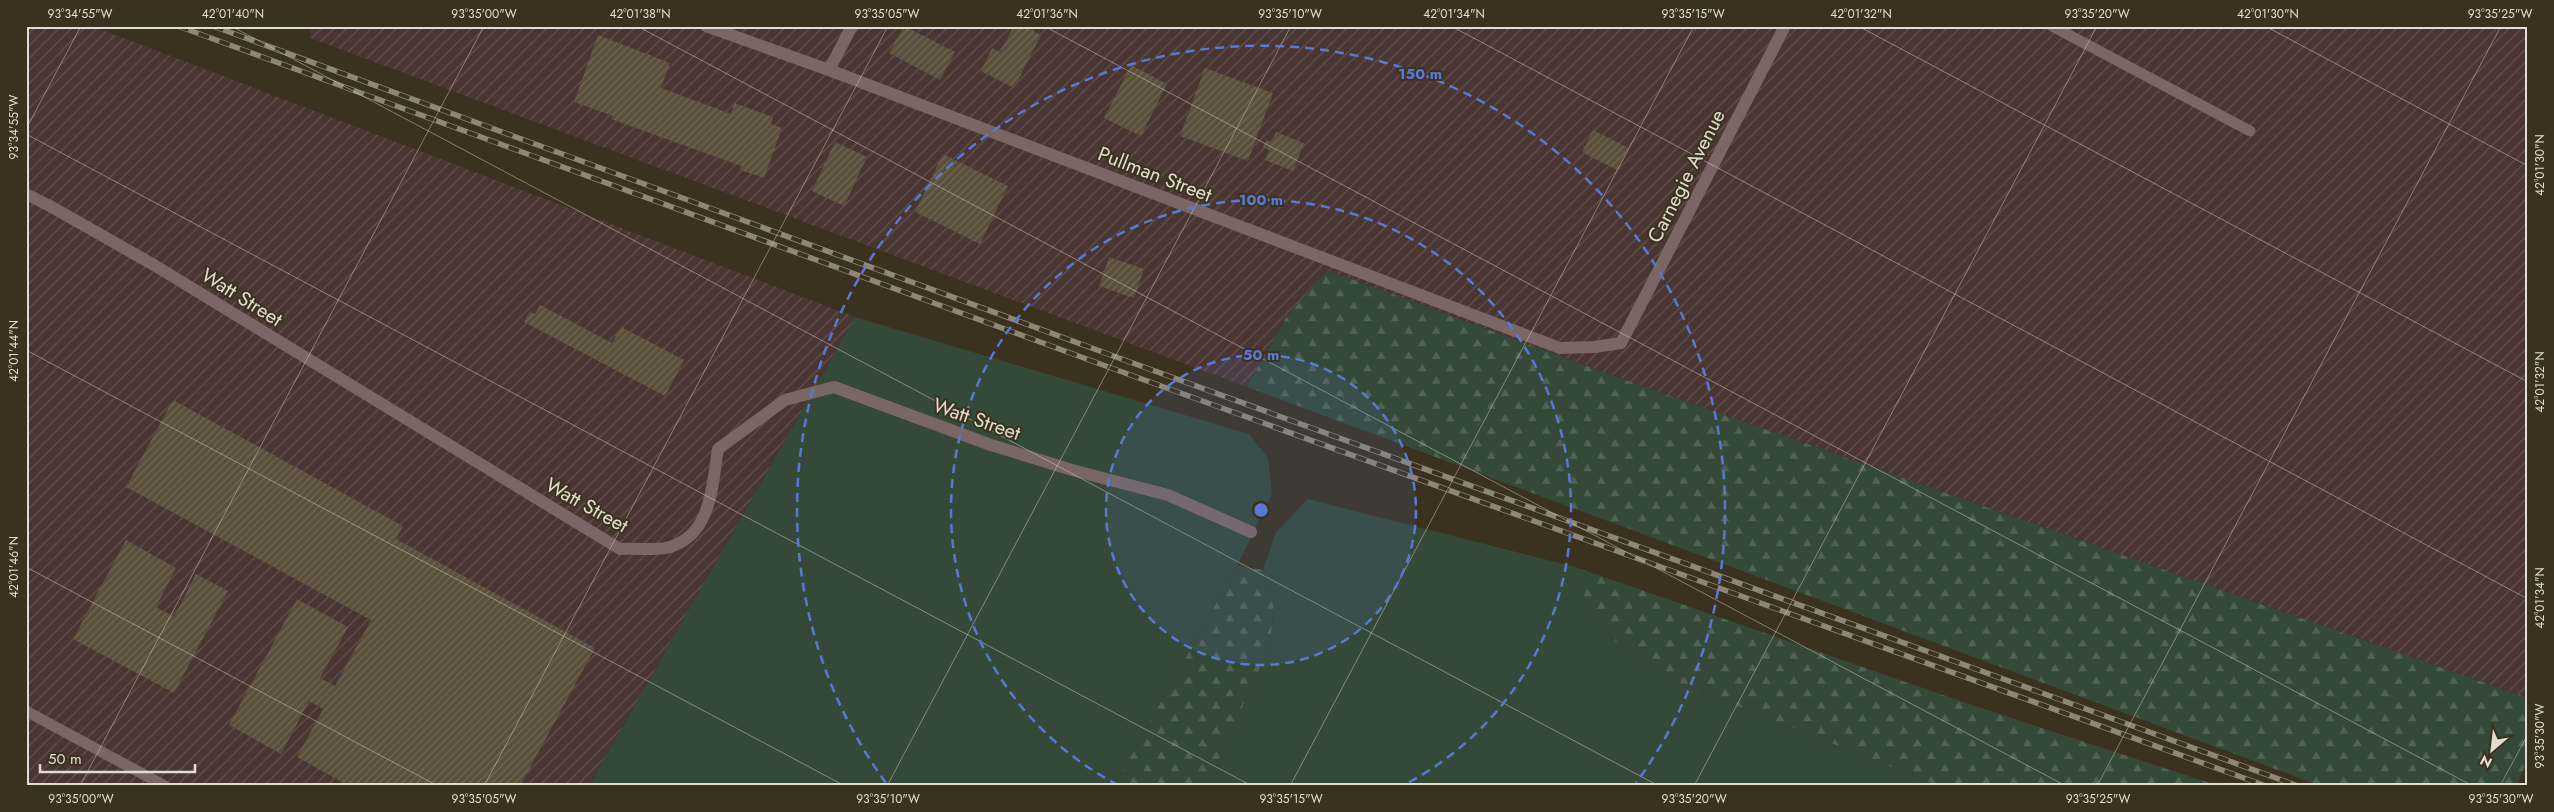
<svg xmlns="http://www.w3.org/2000/svg" width="2554" height="812" viewBox="0 0 2554 812" font-family="Jost,sans-serif">
<defs>
<pattern id="industrial-furrows" width="10" height="10" patternUnits="userSpaceOnUse" patternTransform="scale(1.25)"><rect width="10" height="10" fill="#493531"/><path d="M-1 1l2-2M0 10L10 0M9 11l2-2" fill="none" stroke="#63524e"/></pattern>
<pattern id="forest-firs" width="22" height="20" patternUnits="userSpaceOnUse" patternTransform="scale(1.25)"><rect width="22" height="20" fill="#344938"/><path d="M5 1l3.5 6h-7zM16 11l3.5 6h-7z" fill="#516354"/></pattern>
<pattern id="building-hatch" width="6" height="6" patternUnits="userSpaceOnUse" patternTransform="scale(1.25)"><rect width="6" height="6" fill="#594f3b"/><path d="M-1 1l2-2M0 6l6-6M5 7l2-2" fill="none" stroke="#716856"/></pattern>
</defs>
<rect width="100%" height="100%" fill="#3b311f"/>
<path fill="url(#industrial-furrows)" d="M26,26H92L855,317L589,786H26Z
M311,26H2528V698L1617,377L1327,270L1285,319L1247,387L310,38Z"/>
<path fill="#344938" d="M855,317L1249,434L1268,458L1272,494L1237,566L1114,786H589Z
M1308,499L1575,567L1588,611L1616,642L1682,684L1939,786H1207L1270,645L1274,603L1263,570L1276,532Z"/>
<path fill="url(#forest-firs)" d="M1327,270L1617,377L2528,698V758L2517,786H2321L1247,387L1285,319Z
M1237,566L1263,570L1274,603L1270,645L1207,786H1114Z
M1575,567L1966,703L2219,786H1939L1682,684L1616,642L1588,611Z"/>
<path fill="url(#building-hatch)" d="M904,26L955,52L940,80L889,53Z
M1014,26H1024L1041,35L1014,88L981,71L992,48L1000,52Z
M598,35L670,63L661,88L731,114L734,103L773,117L771,124L782,128L764,178L740,170L741,166L611,119L613,116L574,102Z
M1131,65L1167,84L1141,136L1104,118Z
M1205,68L1273,93L1248,161L1180,136Z
M1593,130L1629,148L1617,170L1582,152Z
M1276,132L1304,143L1293,171L1265,160L1269,150L1263,147L1266,140L1271,143Z
M835,142L867,157L844,206L812,191Z
M943,154L1008,186L980,244L915,212Z
M1109,257L1144,269L1134,298L1099,286Z
M540,305L612,343L621,327L684,360L665,396L524,322L530,311L535,314Z
M173,400L403,526L396,539L595,648L520,786H349L297,757L323,709L309,701L281,754L229,725L297,599L348,627L320,678L335,686L371,620L126,487Z
M126,540L176,568L156,607L174,617L196,574L228,591L174,693L73,639Z"/>
<g fill="none" stroke-linecap="round" stroke-linejoin="round">
<path stroke="#7a6664" stroke-width="11" d="M2052,26L2250,131
M26,711L165,786"/>
<path stroke="#7a6664" stroke-width="12" d="M706,26L829,70L1560,348L1595,347L1621,343L1785,26
M829,70L852,26
M26,194L50,206L154,265L620,549C635,548 656,551 670,547C712,534 712,485 718,449L785,400L834,387L991,445L1072,470L1168,495L1251,532"/>
<g stroke="#8e8778" stroke-width="5.5">
<path id="rail" d="M178,26L1103,365L2266,786
M213,26L1108,354L2298,786"/>
</g>
<use href="#rail" stroke="#3b311f" stroke-width="4" stroke-dasharray="11" stroke-linecap="butt"/>
</g>
<path fill="none" stroke="#e2ddd1" stroke-width="1" stroke-opacity="0.45" d="M231,26L1659,786M637,26L2066,786M1044,26L2473,786M1451,26L2528,599M1858,26L2528,382M2265,26L2528,166M26,129L81,26M26,134L1252,786M26,350L845,786M26,567L438,786M26,783L31,786M80,786L484,26M484,786L888,26M887,786L1291,26M1290,786L1694,26M1694,786L2097,26M2097,786L2501,26M2500,786L2528,734"/>
<circle cx="1261" cy="510" r="155" fill="#5879d6" fill-opacity=".12"/>
<g fill="none" stroke="#5879d6" stroke-width="2.5" stroke-dasharray="9 6">
<circle cx="1261" cy="510" r="155"/>
<path d="M1118 785A310 310 0 1 1 1404 785"/>
<path d="M886 783A464 464 0 1 1 1636 783"/>
</g>
<g text-anchor="middle" stroke-width="4" stroke-linejoin="round" paint-order="stroke">
<g font-size="20" fill="#e2ddd1" stroke="#3b311f">
<text transform="translate(1155 174) rotate(21)" y="7">Pullman Street</text>
<text transform="translate(1686 176) rotate(-63)" y="7">Carnegie Avenue</text>
<text transform="translate(242 297) rotate(32)" y="7">Watt Street</text>
<text transform="translate(977 419) rotate(19)" y="7">Watt Street</text>
<text transform="translate(587 505) rotate(29)" y="7">Watt Street</text>
</g>
</g>
<circle cx="1261" cy="510" r="8" fill="#5879d6" stroke="#3b311f" stroke-width="2.5"/>
<g font-size="15" text-anchor="middle" font-weight="bold" fill="#5879d6" stroke="#3b311f" stroke-width="4" stroke-linejoin="round" paint-order="stroke">
<text x="1420" y="79">150 m</text>
<text x="1261" y="205">100 m</text>
<text x="1261" y="360">50 m</text>
</g>
<rect width="2554" height="812" fill="none" stroke="#3b311f" stroke-width="55"/>
<g transform="translate(2492 750) rotate(208)" stroke="#3b311f" stroke-width="4" paint-order="stroke">
<path d="M0-4L9 19L0 12L-9 19Z" fill="#e2ddd1"/>
<text y="-8" font-size="14" font-weight="bold" text-anchor="middle" fill="#e2ddd1">N</text>
</g>
<path d="M40 764v8h155v-8" fill="none" stroke="#e2ddd1" stroke-width="2.5"/>
<text x="48" y="764" font-size="15" fill="#e2ddd1" stroke="#3b311f" stroke-width="4" paint-order="stroke">50 m</text>
<rect x="28" y="28" width="2498" height="756" fill="none" stroke="#e2ddd1" stroke-width="2"/>
<g font-size="12" text-anchor="middle" fill="#e2ddd1">
<text x="80" y="18">93°34'55"W</text>
<text x="233" y="18">42°01'40"N</text>
<text x="484" y="18">93°35'00"W</text>
<text x="640" y="18">42°01'38"N</text>
<text x="887" y="18">93°35'05"W</text>
<text x="1047" y="18">42°01'36"N</text>
<text x="1290" y="18">93°35'10"W</text>
<text x="1454" y="18">42°01'34"N</text>
<text x="1693" y="18">93°35'15"W</text>
<text x="1861" y="18">42°01'32"N</text>
<text x="2097" y="18">93°35'20"W</text>
<text x="2268" y="18">42°01'30"N</text>
<text x="2500" y="18">93°35'25"W</text>
<text transform="translate(14 127) rotate(-90)" y="4">93°34'55"W</text>
<text transform="translate(2540 165) rotate(-90)" y="4">42°01'30"N</text>
<text transform="translate(14 351) rotate(-90)" y="4">42°01'44"N</text>
<text transform="translate(2540 382) rotate(-90)" y="4">42°01'32"N</text>
<text transform="translate(14 567) rotate(-90)" y="4">42°01'46"N</text>
<text transform="translate(2540 598) rotate(-90)" y="4">42°01'34"N</text>
<text transform="translate(2540 736) rotate(-90)" y="4">93°35'30"W</text>
<text x="81" y="803">93°35'00"W</text>
<text x="484" y="803">93°35'05"W</text>
<text x="888" y="803">93°35'10"W</text>
<text x="1291" y="803">93°35'15"W</text>
<text x="1694" y="803">93°35'20"W</text>
<text x="2098" y="803">93°35'25"W</text>
<text x="2501" y="803">93°35'30"W</text>
</g>
</svg>
